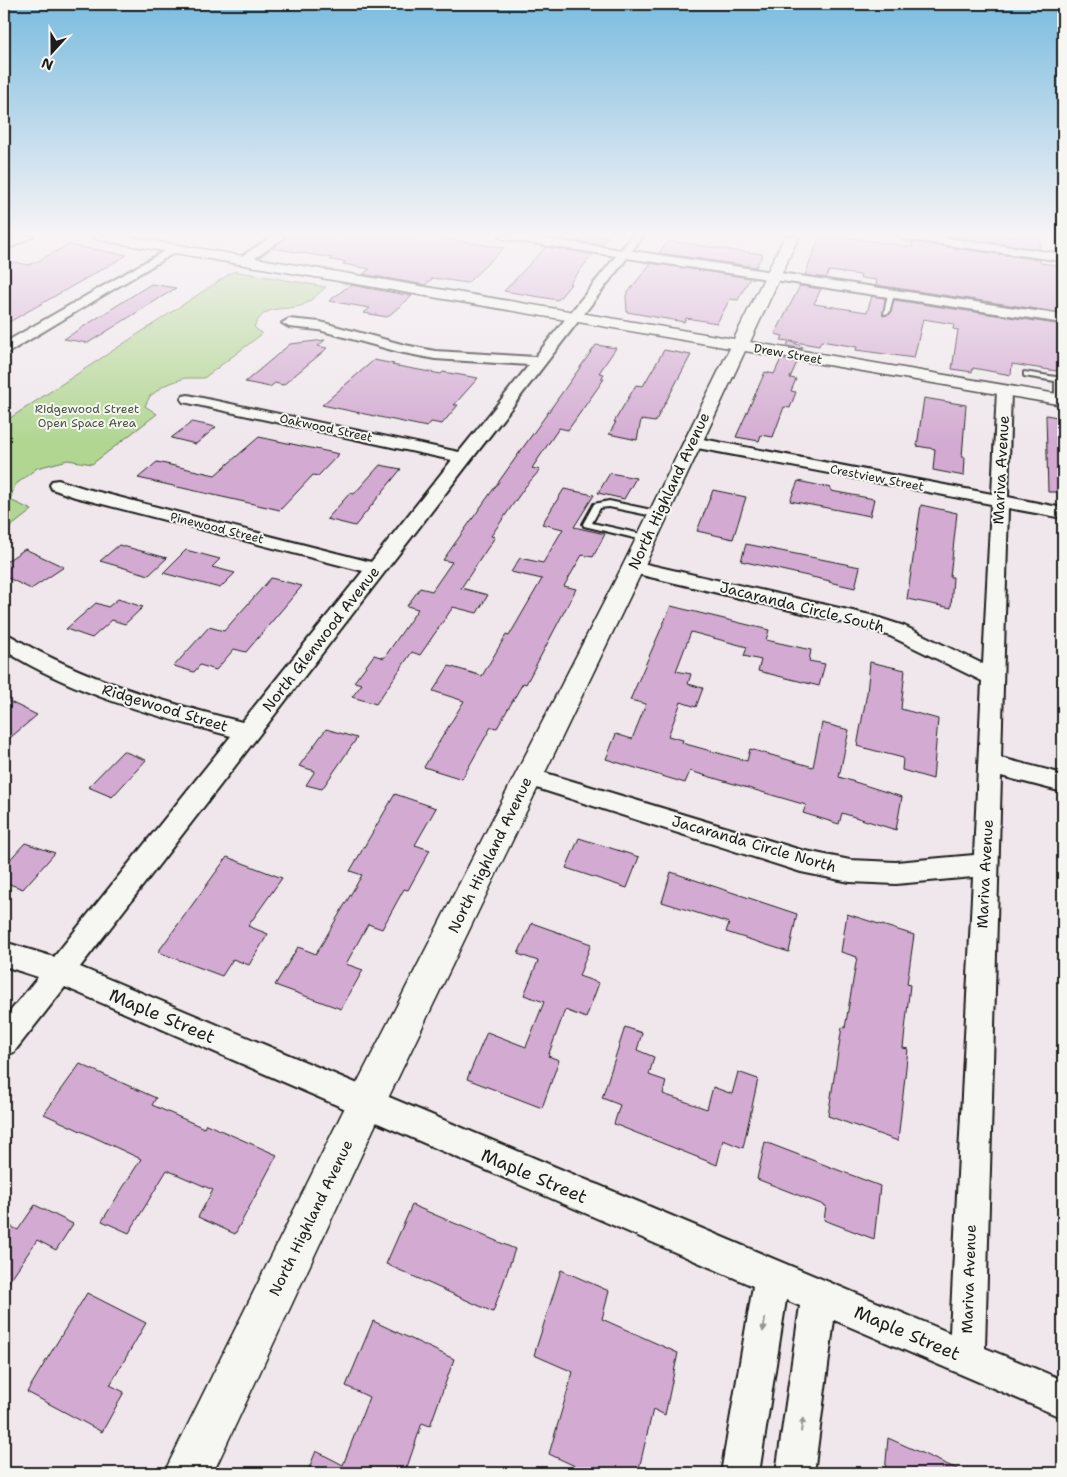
<svg xmlns="http://www.w3.org/2000/svg" width="1067" height="1477" viewBox="0 0 1067 1477" font-family="'Shantell Sans',sans-serif">
<rect width="100%" height="100%" fill="#efe7ec"/>
<filter id="ink" filterUnits="userSpaceOnUse"><feTurbulence type="fractalNoise" baseFrequency=".02" numOctaves="2"/><feDisplacementMap in="SourceGraphic" scale="10" xChannelSelector="R" yChannelSelector="G"/><feConvolveMatrix kernelMatrix="1 2 1 2 8 2 1 2 1" color-interpolation-filters="sRGB"/></filter>
<g filter="url(#ink)">
<path fill="#b1d692" stroke="#667957" d="M234,271L326,287C319,293 308,304 300,306C281,311 264,304 254,327L262,334L204,378H185L165,385L150,396L145,406L157,414L92,464L68,460L37,468L15,485L10,500L32,510L4,532V422Z"/>
<path fill="#d3abd2" stroke="#1c1c1c" d="M288,236H428L504,248L467,283L433,278L425,285L363,274L370,269L343,264L346,262L330,260L333,258L272,248Z
M557,236H608L601,245L555,238Z
M820,236H837L912,247V242L1040,260V263L1063,266V313L876,285L877,280L860,278L861,275L829,271L826,278L805,275Z
M946,236H1040V249Z
M669,241L737,251L763,254L756,267L659,253Z
M68,245L127,255L4,325V267L14,262L28,265L36,262Z
M546,247L593,254L569,284H571L558,300L504,291Z
M651,263L750,278L738,300L730,299L717,323L686,318L684,322L627,312L626,295Z
M151,284L176,288L88,343L64,339Z
M350,285L412,296L387,317L364,313L370,308L329,301Z
M800,286L821,289L814,304L867,312L872,296L885,298L883,316L891,313L894,300L1063,325V372L1012,364L1011,375L973,368L972,372L952,369L958,330L953,329L954,324L923,319L914,358L856,350L857,347L821,341L819,346L790,341L803,347L802,349L787,346L789,341L781,340L783,336L775,334Z
M325,340L318,346L327,348L324,351L283,385L275,383L270,387L245,382L290,344Z
M596,345L616,348L599,373L604,374L601,379H604L568,430L559,428L532,468L540,470L525,487L491,536L495,537L461,588L488,595L477,613L453,607L420,655L412,652L376,704L352,697L362,684L354,682L374,655L384,658L418,609L407,606L420,588L432,591L452,562L443,560Z
M664,350L691,355L655,422L641,420L637,440L609,434L616,422H614L636,385L643,386Z
M781,359L797,362L790,378L796,379L791,391L796,392L790,408L784,407L773,437L761,435L759,441L736,437L765,372L774,374Z
M374,360L394,364L392,365L441,374L443,372L478,378L454,405H458L442,424L431,422L427,427L322,405Z
M924,398L966,405L962,457H965L964,476L933,470L935,449L917,446Z
M1046,415L1063,418V492H1048Z
M192,422L216,427L196,444L171,438Z
M259,437L339,454L318,476L313,475L280,510L138,478L157,462L215,475Z
M380,465L401,469L355,526L327,519L350,493L354,494Z
M610,473L636,478L624,499L598,493Z
M798,481L831,488V491L874,499L870,516L790,501Z
M564,489L594,495L574,527L605,534L593,557L582,555L564,586L576,589L526,684L523,683L497,728L491,727L462,779L424,767L464,701L433,691L449,666L482,676L506,635L509,636L542,579L511,572L520,558L543,563L563,529L542,524Z
M713,490L746,497L733,539L697,531Z
M921,505L957,513L950,577H953L951,608L907,599Z
M746,544L860,567L855,588L829,582L830,581L741,561Z
M119,545L167,558L149,575L100,561Z
M25,549L64,567L31,589L4,576V563Z
M186,550L220,559L212,567L235,573L220,588L163,573Z
M271,578L302,586L246,652L234,649L216,670L200,665L194,672L174,666L209,627L224,631Z
M118,599L143,607L125,624L112,620L92,638L66,629L96,603L108,607Z
M671,606L769,630L766,640L811,650L809,661L825,664L819,686L758,671L761,660L744,656L747,647L691,632L676,671L691,674L688,684L703,688L696,707L681,702L668,736L683,740L682,743L747,761L750,749L813,767L822,723L849,730L839,777L902,797L896,830L842,813L839,824L803,813L806,805L690,771L685,783L606,759L616,734L632,739L646,704L630,700Z
M870,662L905,670L901,709L938,719L933,779L902,770L903,758L857,746L867,693Z
M4,699L37,715L4,743Z
M326,729L357,738L322,789L306,785L315,771L299,766Z
M123,751L146,760L112,797L88,787Z
M395,794L436,808L415,845L430,850L408,890L404,889L382,929L368,924L346,964L363,970L341,1009L275,985L298,947L316,954L362,875L350,871Z
M579,838L639,857L627,888L566,868Z
M25,843L55,853L23,889L4,882V866Z
M227,857L282,878L248,926L268,934L249,965L233,959L222,976L158,952Z
M671,872L797,914L789,952L726,932L729,923L662,902Z
M847,914L914,935L907,984L910,985L903,1048L908,1049L898,1141L828,1116L842,1027L845,1028L857,957L841,952Z
M532,923L591,944L579,976L599,983L586,1018L565,1010L548,1056L559,1060L542,1108L467,1079L487,1032L526,1047L544,1002L524,995L538,961L518,954Z
M625,1027L642,1033L637,1050L654,1057L649,1075L666,1081L663,1094L707,1109L713,1087L732,1094L738,1072L758,1079L743,1148L723,1140L717,1165L614,1124L620,1105L602,1098Z
M80,1064L156,1098L152,1105L204,1128L206,1124L277,1155L235,1234L198,1217L213,1190L167,1170L129,1233L102,1221L141,1159L44,1114Z
M765,1142L880,1186L874,1239L824,1220L826,1206L757,1179Z
M35,1205L73,1224L56,1250L37,1240L4,1289V1223L18,1230Z
M412,1205L515,1249L493,1312L386,1264Z
M561,1270L609,1291L602,1319L678,1353L665,1415L653,1409L638,1473H575L577,1467L549,1454L573,1372L534,1355Z
M87,1293L146,1323L110,1385L124,1392L102,1432L27,1392Z
M373,1321L454,1359L430,1426L422,1423L405,1473H307L316,1451L343,1465L369,1397L346,1386Z
M888,1438L966,1473H885Z"/>
<g fill="none" stroke-linecap="round" stroke-linejoin="round">
<g stroke="#1c1c1c" stroke-width="4">
<path id="lane" d="M891,292L894,294L889,313L884,314L888,294Z
M1024,372L1062,378V402L1055,400V381L1024,376Z
M609,501L661,512L662,514L658,517L609,507L600,508L592,523L650,536V540L647,541L584,526L583,524L594,504Z"/>
</g>
<g stroke="#1c1c1c" stroke-width="4">
<path id="street" d="M19,236H33L4,251V244Z
M273,236H286L247,264H239L237,261L239,258Z
M499,236H529L621,250L632,236H643L632,251L1063,315V323L627,258L80,967L950,1333L973,877L896,884L850,882L801,872L521,783L517,777L521,771L529,768L801,850L850,860L896,862L974,855L982,681L890,636L866,628L633,573L626,571L624,567L626,563L633,561L870,615L904,626L983,664L991,504L692,447L686,445L684,442L686,439L692,437L992,494L997,390L999,387H1009L1011,390L1008,497L1063,508V518L1008,508L1001,758L1063,774V792L1001,776L985,1348L1063,1380V1418L834,1320L814,1473H776L800,1306L786,1300L759,1473H721L753,1286L65,987L14,1052L4,1056V1019L38,977L4,966V942L54,957L231,736C152,715 74,694 4,650V634L11,636C85,680 160,701 242,722L363,571L75,497L52,489L50,485L52,481L58,480L87,489L371,562L452,460L188,403L183,402L181,399L183,396L188,395L459,452L529,365L435,359L399,352L319,330L289,327L282,323L289,319L320,322L405,345L435,351L535,357L616,256L504,239Z
M898,236H930L1063,254V261L903,239Z
M173,246L177,247L179,249L177,251L9,352L4,353V343Z"/>
</g>
<g stroke="#1c1c1c" stroke-width="3">
<path id="secondary" d="M92,236H125L734,339L785,236H799L750,342L1063,395V405L745,351L644,567L379,1117L213,1473H164L353,1091L622,567L730,348L99,240Z"/>
</g>
<use href="#lane" fill="#f6f6f2" fill-rule="evenodd"/>
<use href="#street" fill="#f6f6f2" fill-rule="evenodd"/>
<use href="#secondary" fill="#f6f6f2" fill-rule="evenodd"/>
</g>
<defs><path id="oneway-solid" d="M-6-.8H1V-3.2L6.5 0L1 3.2V.8H-6Z" transform="scale(1.25)"/></defs>
<g fill="#949492">
<use href="#oneway-solid" transform="translate(764 1325) rotate(99)"/>
<use href="#oneway-solid" transform="translate(802 1425) rotate(-82)"/>
</g>
</g>
<linearGradient id="sky" x2="0" y2="1"><stop stop-color="#7bbcdf"/><stop offset="0.53" stop-color="#f8f4f6"/><stop offset="1" stop-color="#f8f4f6" stop-opacity="0"/></linearGradient>
<rect width="1067" height="443" fill="url(#sky)"/>
<g text-anchor="middle" stroke-width="4" stroke-linejoin="round" paint-order="stroke">
<g font-size="12" fill="#1c1c1c" stroke="#f6f6f2">
<text transform="translate(788 354) rotate(10)" y="4">Drew Street</text>
<text transform="translate(326 428) rotate(12)" y="4">Oakwood Street</text>
<text transform="translate(877 478) rotate(11)" y="4">Crestview Street</text>
<text transform="translate(217 528) rotate(14)" y="4">Pinewood Street</text>
</g>
<g font-size="12" fill="#49543f" stroke="#f6f6f2">
<text x="87" y="413">Ridgewood Street<tspan x="87" dy="14">Open Space Area</tspan></text>
</g>
<g font-size="15" fill="#1c1c1c" stroke="#f6f6f2">
<text transform="translate(1001 470) rotate(-87)" y="5">Mariva Avenue</text>
<text transform="translate(669 491) rotate(-65)" y="5">North Highland Avenue</text>
<text transform="translate(802 607) rotate(14)" y="5">Jacaranda Circle South</text>
<text transform="translate(321 639) rotate(-52)" y="5">North Glenwood Avenue</text>
<text transform="translate(165 708) rotate(17)" y="5">Ridgewood Street</text>
<text transform="translate(754 844) rotate(16)" y="5">Jacaranda Circle North</text>
<text transform="translate(490 855) rotate(-64)" y="5">North Highland Avenue</text>
<text transform="translate(985 874) rotate(-87)" y="5">Mariva Avenue</text>
<text transform="translate(311 1218) rotate(-64)" y="5">North Highland Avenue</text>
<text transform="translate(969 1279) rotate(-88)" y="5">Mariva Avenue</text>
</g>
<g font-size="18" fill="#1c1c1c" stroke="#f6f6f2">
<text transform="translate(162 1016) rotate(23)" y="6">Maple Street</text>
<text transform="translate(534 1176) rotate(23)" y="6">Maple Street</text>
<text transform="translate(907 1333) rotate(23)" y="6">Maple Street</text>
</g>
</g>
<rect width="1067" height="1477" fill="none" stroke="#f6f6f2" stroke-width="20"/>
<rect x="10" y="10" width="1047" height="1457" fill="none" stroke="#1c1c1c" stroke-width="2" filter="url(#ink)"/>
<g transform="translate(52 52) rotate(201)" stroke="#f6f6f2" stroke-width="4" paint-order="stroke">
<path d="M0-4L9 19L0 12L-9 19Z" fill="#1c1c1c"/>
<text y="-8" font-size="14" font-weight="bold" text-anchor="middle" fill="#1c1c1c">N</text>
</g>
</svg>
